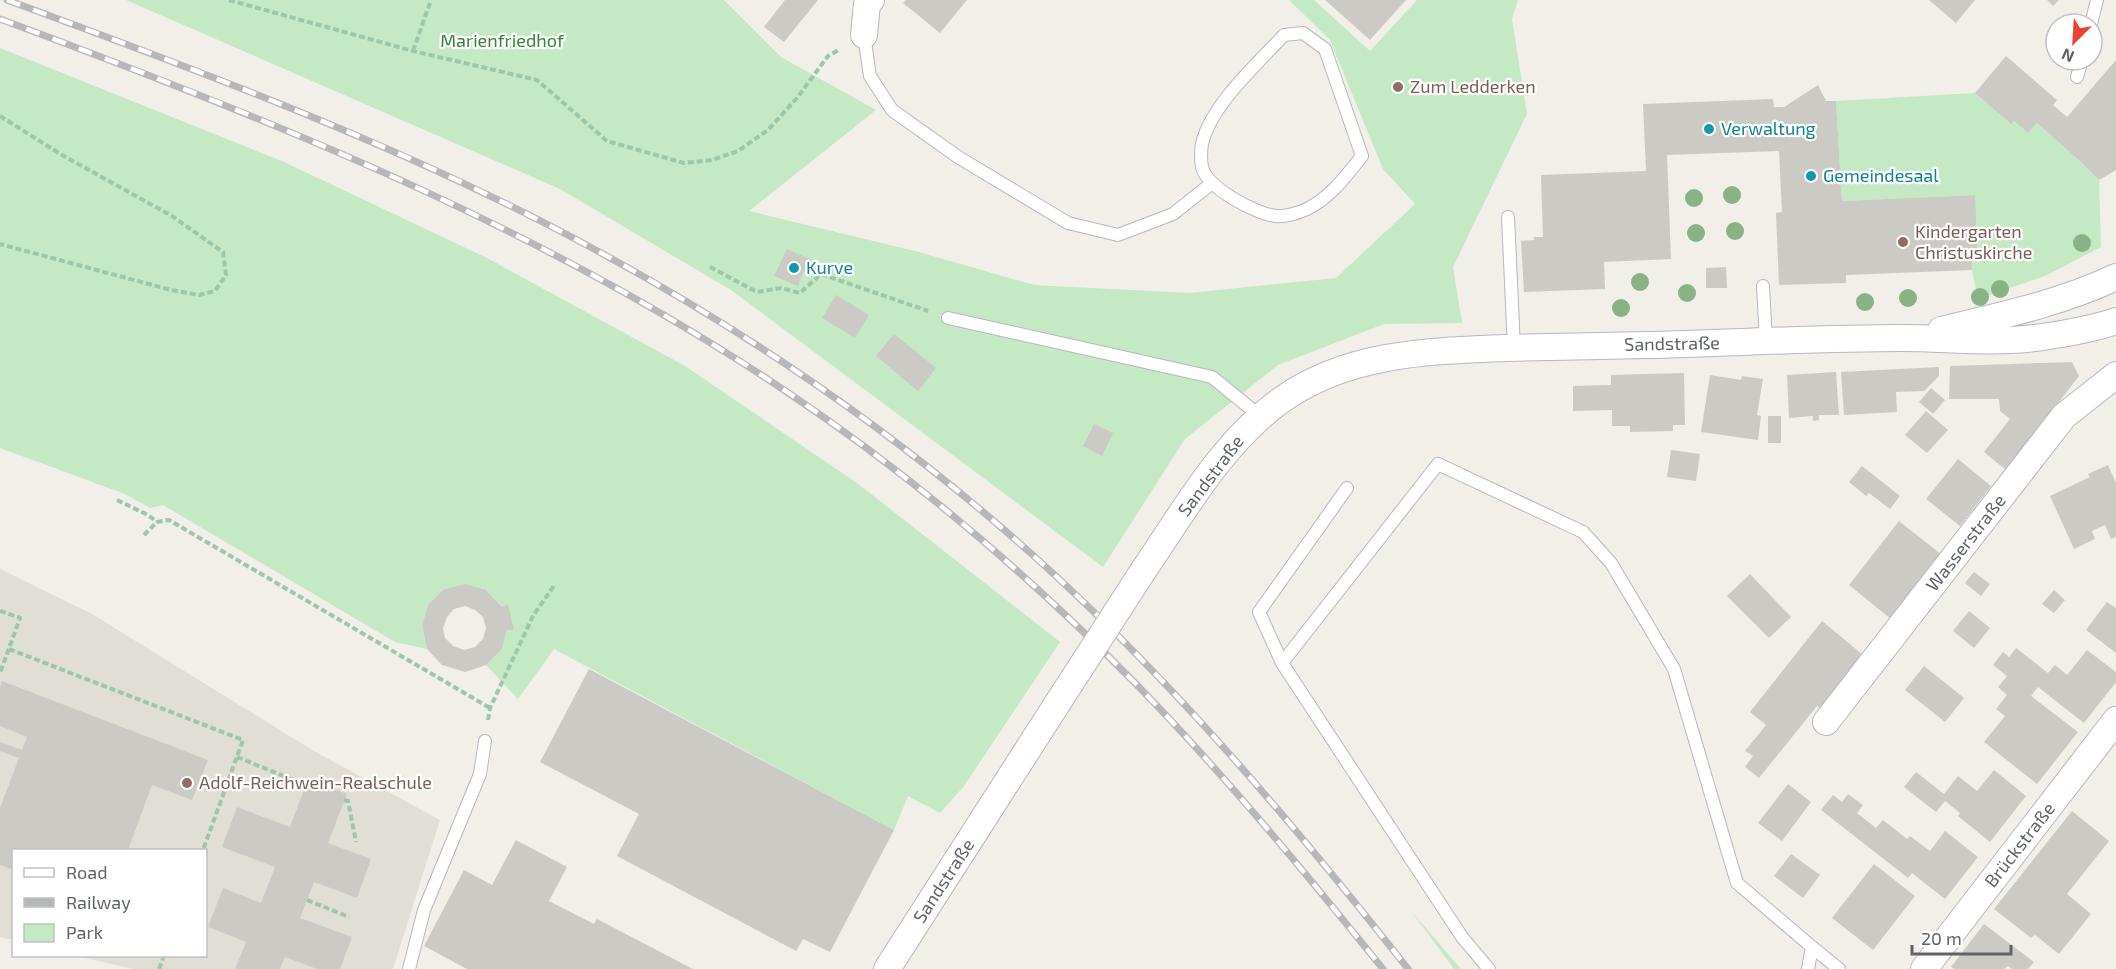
<svg xmlns="http://www.w3.org/2000/svg" width="2116" height="969" viewBox="0 0 2116 969" font-family="'Exo 2',sans-serif">
<rect width="100%" height="100%" fill="#f1efe8"/>
<path fill="#e1ded6" d="M0,569L92,614L314,751L440,820L393,969H133L77,956H206V850H14L13,940L0,937Z"/>
<path fill="#c5e8c5" d="M126,0H724L781,57L876,110L749,211L919,252L1034,285L1189,293L1336,278L1415,204L1383,169L1330,40L1289,0H1314L1370,51L1417,0H1518L1512,19L1527,114L1453,267L1462,323L1384,324L1278,365L1185,439L1103,567L731,290L560,189Z
M0,48L284,162L487,258L685,366L857,483L1060,642L964,786L940,813L908,796L894,830L554,649L518,699L486,665L502,649L507,630H514L508,605L502,607L486,590L428,605L422,627L427,649L395,642L163,505L150,508L125,494L0,448Z
M1975,93L2010,123L2014,121L2028,133L2037,123L2082,163L2099,180L2101,247L2045,276L1978,299L1972,270L1971,250L1977,249L1974,195L1842,201L1836,101Z
M1412,912L1461,969H1454Z"/>
<path fill="#cccac5" fill-rule="evenodd" d="M785,0H818L784,42L764,27Z
M906,0H967L940,33L903,3Z
M1325,0H1406L1370,40Z
M1929,0H1975L1956,23Z
M2047,0H2059L2053,6Z
M2006,56L2057,100L2053,105L2067,117L2116,60V170L2099,180L2082,163L2037,123L2028,133L2014,121L2011,124L1975,93Z
M1818,85L1826,101H1836L1842,201L1975,195L1977,249L1971,250L1972,270L1846,275V283L1779,285L1776,213L1782,212L1779,151L1667,155L1671,259L1604,262L1605,289L1524,292L1521,241L1534,240V237H1543L1541,175L1646,171L1643,104L1773,99L1774,107H1784Z
M787,249L819,263L803,272L798,286L774,276Z
M1726,267L1727,288H1706V268Z
M836,295L869,315L855,338L822,318Z
M894,334L936,368L918,391L876,356Z
M2072,362L2079,376L2006,470L1984,452L2010,419L2000,411L1999,399H1949L1950,366Z
M1939,367V376L1924,391L1896,392L1897,412L1844,415L1841,372Z
M1836,372L1839,415H1819V420L1813,421V416L1789,418L1787,375Z
M1684,373L1685,425H1673V431L1630,432V426H1612V410L1573,411V386L1611,385V375Z
M1710,375L1741,380L1742,376L1763,379L1757,415L1761,416L1758,440L1701,432Z
M1931,388L1945,400L1933,414L1919,402Z
M1926,411L1948,430L1927,453L1905,435Z
M1768,416H1781V443H1768Z
M1094,424L1113,433L1102,456L1083,446Z
M1671,450L1700,454L1696,481L1667,477Z
M1958,459L1991,486L1960,526L1926,499Z
M2108,465L2116,483V537L2111,539L2105,525L2092,531L2095,539L2074,549L2050,496L2090,477L2088,474Z
M1862,466L1900,496L1890,509L1869,493L1866,496L1849,482Z
M1899,521L1942,555L1891,619L1849,585Z
M1974,572L1990,584L1981,596L1965,583Z
M1750,574L1791,617L1769,638L1727,596Z
M465,584L486,590L502,607L508,604L514,630H507L502,649L486,665L465,672L442,665L427,649L422,626L428,605L443,590ZM465,606L475,610L483,617L486,628L483,639L475,647L464,650L453,646L445,638L443,628L447,617L454,609Z
M2054,590L2065,600L2054,613L2042,604Z
M2107,602L2116,608V653L2086,630Z
M1969,611L1990,628L1974,648L1953,631Z
M1822,621L1862,654L1820,708L1817,706L1759,778L1745,767L1753,756L1745,751L1766,725L1750,712Z
M2016,648L2048,673L2055,665L2067,675L2087,650L2116,672V682L2084,723L2038,687L2031,696L2078,732L2037,784L1984,742L2005,716L1996,709L2007,695L1998,687L2007,676L1993,665L2003,652L2009,657Z
M1924,666L1964,698L1945,722L1905,690Z
M589,669L894,830L830,952L803,939L796,951L617,856L639,814L540,762Z
M2,681L208,760L192,800L152,785L128,850H14V870L0,865V808L19,758L0,751V742L22,750L27,737L0,726V687Z
M1994,770L2026,796L1990,842L1958,816L1960,813L1945,801L1936,812L1904,787L1916,772L1944,794L1958,776L1977,791Z
M308,779L347,794L328,843L371,859L357,898L314,882L300,918L352,937L340,969H317L285,957L280,969H235L246,942L208,927L223,888L261,903L275,867L222,847L237,807L290,827Z
M1788,784L1811,802L1782,841L1758,823Z
M1848,794L1863,805L1857,813L1876,828L1883,820L1907,839L1910,836L1930,851L1945,831L1978,857L1945,899L1912,873L1908,878L1821,810L1833,795L1842,802Z
M2072,811L2109,841L2067,894L2091,914L2059,954L2035,935L2031,938L1994,909Z
M516,840L567,867L549,901L594,924L597,919L693,969H467L424,946L464,870L492,885Z
M1791,854L1820,875L1803,898L1774,876Z
M1874,864L1915,896L1873,950L1832,918Z
M1984,924L2034,962L2028,969H2012L2008,966L2004,969H1954L1951,967Z"/>
<g fill="none" stroke-linecap="round" stroke-linejoin="round">
<g stroke="#b5b8bc" stroke-width="14">
<path id="service" d="M2091,24L2097,0
M1303,33L1325,49L1362,156C1346,176 1331,197 1307,209C1299,213 1284,217 1276,216C1256,214 1207,188 1202,167C1201,161 1201,150 1202,144C1210,106 1258,63 1284,35Z
M864,35L870,76L892,110L958,157L1068,223L1118,235L1173,214L1212,183
M2077,77L2082,60
M1508,217L1514,348
M1763,286L1766,342
M948,318L1212,377L1261,417
M1282,663L1259,612L1347,488
M1812,947L1839,969
M409,969L424,910L480,774L485,741
M1489,969L1462,937L1282,663L1438,464L1583,532L1611,563L1674,669L1737,883L1812,947L1808,969"/>
</g>
<g stroke="#b5b8bc" stroke-width="28">
<path id="minor" d="M864,35L867,4L871,0
M1941,330C2000,316 2061,303 2116,277
M1143,571C1184,511 1221,444 1280,401C1346,353 1428,351 1506,348C1553,347 1599,346 1646,345C1732,343 1818,338 1903,338C1939,338 1975,342 2011,340C2039,339 2090,330 2116,321
M1826,722L2064,416L2116,375
M887,969L1057,704
M1924,969L2116,720"/>
</g>
<path stroke="#9cc7a9" stroke-width="4" stroke-dasharray="6 3" stroke-linecap="butt" d="M229,0L413,51L537,80L607,141L684,163L712,160L738,151L768,130L797,98L828,56L840,49
M413,51L431,0
M0,116L62,155L172,216L223,252L226,275L215,291L199,295L171,290L0,244
M710,267L757,292L781,288L800,293L821,274L928,311
M117,500L148,515L157,522
M144,535L157,522L169,520L490,708
M0,611L20,618L0,673
M9,649L243,740L203,850
M488,720L490,708L533,616L555,584
M237,757L306,785
M344,800L348,801L356,842
M307,900L349,917
M159,969L164,956"/>
<use href="#service" stroke="#fff" stroke-width="12"/>
<use href="#minor" stroke="#fff" stroke-width="26"/>
<g stroke="#b6b7b8" stroke-width="7">
<path id="rail" d="M7,0C205,73 406,147 592,248C735,325 871,416 995,522C1150,654 1282,809 1408,969
M0,19C273,120 538,226 781,388C909,473 1028,574 1136,684C1224,774 1304,871 1383,969"/>
</g>
<use href="#rail" stroke="#fff" stroke-width="4.5" stroke-dasharray="14" stroke-linecap="butt"/>
<g stroke="#b5b8bc" stroke-width="28" stroke-linecap="butt">
<path id="minor-bridge" d="M1057,704L1143,571"/>
</g>
<use href="#minor-bridge" stroke="#fff" stroke-width="26"/>
</g>
<g fill="#89b387">
<circle cx="1732" cy="195" r="9"/>
<circle cx="1694" cy="198" r="9"/>
<circle cx="1735" cy="231" r="9"/>
<circle cx="1696" cy="233" r="9"/>
<circle cx="2082" cy="243" r="9"/>
<circle cx="1640" cy="282" r="9"/>
<circle cx="2000" cy="289" r="9"/>
<circle cx="1687" cy="293" r="9"/>
<circle cx="1980" cy="297" r="9"/>
<circle cx="1908" cy="298" r="9"/>
<circle cx="1865" cy="302" r="9"/>
<circle cx="1621" cy="308" r="9"/>
</g>
<g fill="#8d6e63" stroke="#fff" stroke-width="2">
<circle cx="1398" cy="87" r="6"/>
<circle cx="1903" cy="242" r="6"/>
<circle cx="187" cy="783" r="6"/>
</g>
<g fill="#0f9aa8" stroke="#fff" stroke-width="2">
<circle cx="1709" cy="129" r="6"/>
<circle cx="1811" cy="176" r="6"/>
<circle cx="794" cy="268" r="6"/>
</g>
<g text-anchor="middle" stroke-width="4.5" stroke-linejoin="round" paint-order="stroke">
<g font-size="18" fill="#348238" stroke="#fff">
<text x="502" y="47">Marienfriedhof</text>
</g>
<g font-size="18" fill="#785e54" stroke="#fff" text-anchor="start">
<text x="1410" y="93">Zum Ledderken</text>
<text x="1915" y="238">Kindergarten<tspan x="1915" dy="21">Christuskirche</tspan></text>
<text x="199" y="789">Adolf-Reichwein-Realschule</text>
</g>
<g font-size="18" fill="#0d838f" stroke="#fff" text-anchor="start">
<text x="1721" y="135">Verwaltung</text>
<text x="1823" y="182">Gemeindesaal</text>
<text x="806" y="274">Kurve</text>
</g>
<g font-size="18" fill="#5f6368" stroke="#fff">
<text transform="translate(1672 344) rotate(-1)" y="6">Sandstraße</text>
<text transform="translate(1211 476) rotate(-53)" y="6">Sandstraße</text>
<text transform="translate(1966 543) rotate(-52)" y="6">Wasserstraße</text>
<text transform="translate(2020 845) rotate(-52)" y="6">Brückstraße</text>
<text transform="translate(944 881) rotate(-57)" y="6">Sandstraße</text>
</g>
</g>
<rect x="12" y="849" width="195" height="108" fill="#ffffff" stroke="#bfc1c3" stroke-width="1.5"/>
<rect x="24" y="868" width="30" height="9" fill="#ffffff" stroke="#bfc1c3" stroke-width="1.5"/>
<text x="66" y="879" font-size="18" fill="#5f6368">Road</text>
<rect x="24" y="898" width="30" height="9" fill="#b6b7b8" stroke="#bfc1c3" stroke-width="1.5"/>
<text x="66" y="909" font-size="18" fill="#5f6368">Railway</text>
<rect x="24" y="924" width="30" height="18" fill="#c5e8c5" stroke="#bfc1c3" stroke-width="1.5"/>
<text x="66" y="939" font-size="18" fill="#5f6368">Park</text>
<g transform="translate(2074 42) rotate(204)"><circle r="28" fill="#ffffff" stroke="#bfc1c3" stroke-width="1.5"/>
<path d="M0-4.5L10 22L0 15L-10 22Z" fill="#ea4335"/>
<text y="-9" font-size="16" font-weight="bold" text-anchor="middle" fill="#5f6368">N</text>
</g>
<path d="M1912 945v9h99v-9" fill="none" stroke="#5f6368" stroke-width="3"/>
<text x="1921" y="945" font-size="18" fill="#5f6368" stroke="#ffffff" stroke-width="4.5" paint-order="stroke">20 m</text>
</svg>
